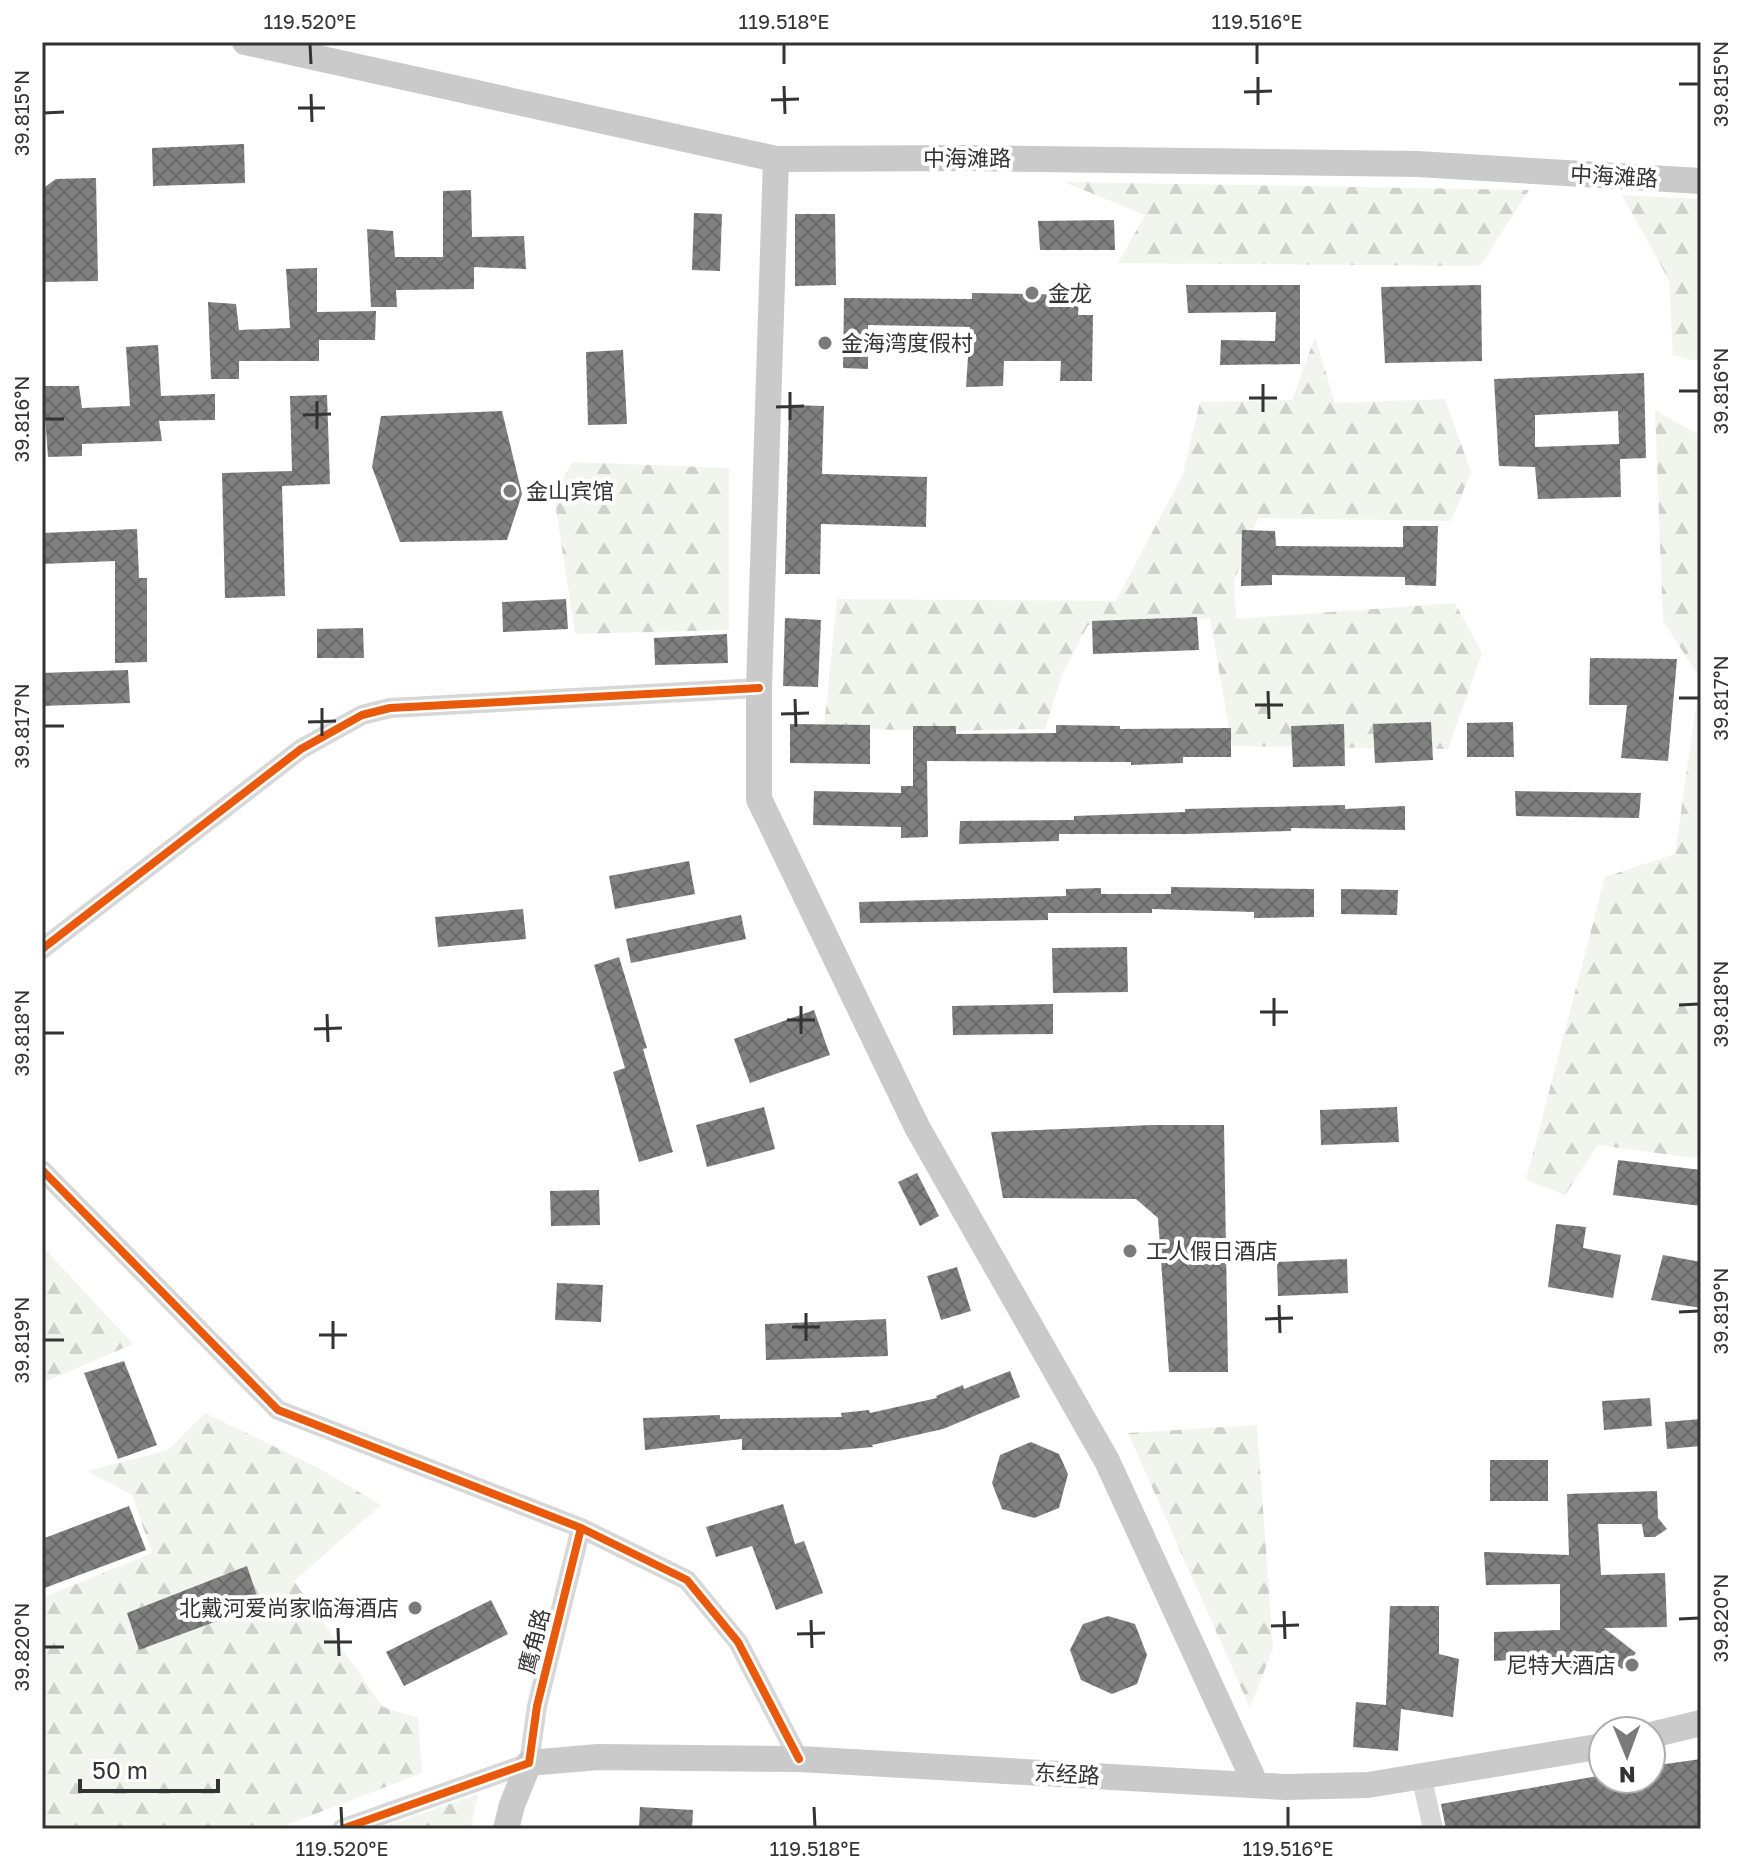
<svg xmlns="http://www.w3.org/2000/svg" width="1743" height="1871" viewBox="0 0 1743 1871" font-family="'Golos Text','Noto Sans SC',sans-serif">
<defs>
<pattern id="forest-firs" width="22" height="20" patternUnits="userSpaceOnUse" patternTransform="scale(2)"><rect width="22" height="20" fill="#f1f5ed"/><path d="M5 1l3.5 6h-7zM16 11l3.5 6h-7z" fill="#cfd2cc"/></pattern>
<pattern id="building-cross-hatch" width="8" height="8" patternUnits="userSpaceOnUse" patternTransform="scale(2)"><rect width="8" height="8" fill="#818181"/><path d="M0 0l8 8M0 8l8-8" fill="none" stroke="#6a6a6a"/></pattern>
</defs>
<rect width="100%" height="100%" fill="#fff"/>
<path fill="url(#forest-firs)" d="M1064,182L1529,190L1480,266L1118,263L1145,215Z
M1622,195L1701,199V362L1673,355L1669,280Z
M1315,337L1335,403L1445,399L1471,472L1451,521L1258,518L1234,581L1236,619L1455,603L1482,653L1448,749L1232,746L1210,618L1088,625L1063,672L1045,729L942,731L824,728L837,599L1116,601L1183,474L1200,402L1292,400Z
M1655,410L1701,436V1159L1598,1145L1565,1195L1526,1180L1605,877L1675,854L1700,678L1663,621Z
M572,462L729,468V630L575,634L554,495Z
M42,1246L133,1344L42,1383Z
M205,1413L318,1468L381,1505L294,1581L383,1707L418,1718L422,1773L276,1829H42V1598L152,1553L132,1495L87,1471L168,1450Z
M1257,1425L1273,1648L1250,1708L1128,1433Z
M478,1794L470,1829H377Z"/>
<path fill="url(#building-cross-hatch)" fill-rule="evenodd" d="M244,144L245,183L153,186L152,148Z
M96,178L98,281L42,282V189L56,179Z
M471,190L472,237L524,236L526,269L474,267V289L396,290L397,307H371L367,229L393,231L395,257H443V191Z
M694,213L722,214L720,271L692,270Z
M795,214H835L836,285L795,286Z
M1114,220L1115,250H1040L1038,221Z
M317,268V312L376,311L375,340H319V361H239V379H211L208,302L236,304L239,330L290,328L286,269Z
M1186,285H1300V364L1220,365L1221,340L1275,341L1276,312L1188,313Z
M1481,285L1482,361L1385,363L1381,287Z
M972,293L1079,295L1078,315H1093L1092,381H1060L1061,361H1004L1003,386L966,387L970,327L868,325V369L843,368L844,298L972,299Z
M158,345L161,396L215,394V420L159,421L162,441L82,444V456L48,457L43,386H79L82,408L130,406L126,347Z
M623,350L627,424L588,425L586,352Z
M1644,373L1646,458L1620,459L1621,497L1538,499L1535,467L1499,466L1494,379ZM1618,411L1619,444L1535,447V415Z
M327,395L330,484L282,486L285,596L225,598L222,473L292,471L290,396Z
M789,405L824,406L822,474L927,477L926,527L821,524L820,574H785Z
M502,411L522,494L507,540L400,542L372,467L381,416Z
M1403,526H1438L1436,586L1405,585V577L1272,575V585L1241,586L1242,530L1275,531L1276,546L1403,547Z
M137,529L139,578H147V662L115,663V561L42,564V533Z
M566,599L568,629L503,632L502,602Z
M1197,617L1199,650L1093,654L1092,621Z
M785,618L821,620L818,687L783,686Z
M363,628L364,658H317V629Z
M727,634L728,663L655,665L654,638Z
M1590,658L1677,659L1668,761L1621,758L1627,705H1589Z
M128,670L130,703L42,706V673Z
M1431,722L1433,760L1375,763L1373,724Z
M1513,722L1514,757H1467V723Z
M790,724L870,725V764L790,763Z
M1344,724L1345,766L1293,767L1291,726Z
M1056,725L1120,726V729L1231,728V757H1183V763L1131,765V762L927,761L928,837L901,838V827L813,825L814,791L901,793V786H913V726H956V734L1056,733Z
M1515,791L1641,793L1639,818L1516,816Z
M1345,805V809L1405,806V830L1291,828V831L1186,834H1059V841L959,844L960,821L1074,820V816L1185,812V809Z
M689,861L695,894L615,909L609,876Z
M1171,887L1314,889V917L1254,918V912L1152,909V913H1048V920L860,923L859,902L1066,896V889L1101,888V894H1171Z
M1341,889L1398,890L1397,915L1341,914Z
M523,909L526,939L438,947L435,917Z
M741,915L746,939L631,963L626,939Z
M1127,947L1128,992L1053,993L1052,948Z
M619,957L647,1048L643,1049L673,1152L639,1162L613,1072L625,1068L594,965Z
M1053,1004V1034L953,1035L952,1006Z
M814,1010L830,1055L750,1083L734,1039Z
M764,1107L775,1149L707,1167L696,1125Z
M1397,1107L1399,1142L1321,1145L1320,1110Z
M1152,1125H1224L1228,1372H1169L1158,1218L1136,1199L1003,1198L991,1132Z
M1618,1160L1701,1170V1206L1613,1195Z
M917,1173L939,1216L920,1226L898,1182Z
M599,1190L600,1225L551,1226L550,1191Z
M1556,1224L1586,1227L1583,1248L1621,1255L1613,1298L1548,1287Z
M1663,1255L1701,1262V1308L1651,1300Z
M1347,1259L1348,1293L1278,1296L1277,1262Z
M957,1267L971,1311L941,1320L927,1276Z
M557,1283L603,1285L601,1322L555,1320Z
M886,1319L888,1356L766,1360L765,1324Z
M124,1361L157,1445L118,1459L84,1373Z
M1010,1371L1020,1397L943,1429L872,1445L873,1447L837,1450H742V1439L645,1450L643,1418L720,1415V1419L842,1417L841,1413L869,1410L870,1413L937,1398L936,1396L963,1385L964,1389Z
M1650,1398L1652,1426L1604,1430L1602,1401Z
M1701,1419V1446L1667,1449L1665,1422Z
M1031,1442L1059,1454L1068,1474L1059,1508L1034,1518L1002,1509L992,1483L1000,1455Z
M1490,1460H1548V1501H1490Z
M1657,1491L1658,1518L1667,1529L1655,1537H1644L1642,1524H1598L1601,1575L1665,1573L1667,1627L1604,1628L1636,1653L1622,1669L1603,1654L1601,1667L1561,1669V1657L1494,1661V1632L1560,1630V1584L1486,1585L1484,1552L1569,1555L1567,1494Z
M783,1504L795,1544L804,1541L823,1593L776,1610L752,1546L716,1557L706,1527Z
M129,1506L146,1550L42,1589V1539Z
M247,1566L260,1605L139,1650L127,1613Z
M491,1600L508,1634L404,1686L386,1652Z
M1390,1606H1439V1654L1459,1659L1453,1717L1401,1709L1398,1751L1353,1747L1356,1702L1386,1705Z
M1108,1616L1135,1624L1147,1655L1137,1684L1112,1694L1081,1680L1070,1650L1083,1624Z
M1701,1759V1829H1446L1441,1804L1603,1775V1779H1651V1766Z
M640,1807L693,1810L692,1829H639Z"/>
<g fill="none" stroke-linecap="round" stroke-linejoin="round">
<path stroke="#d7d7d7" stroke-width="20" d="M42,949L301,749L362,715L390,708L759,688
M42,1170L278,1410L581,1528L687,1580L738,1642L799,1759
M1421,1775L1433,1829
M342,1829L529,1763L537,1706L581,1528"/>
<path stroke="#cacaca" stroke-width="26" d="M245,42L776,159L968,158L1417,164L1701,181
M776,159L759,688V799L917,1127L1107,1461L1256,1785
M1651,1735L1701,1723
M506,1829L512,1805L529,1763L598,1757L799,1759L1285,1787L1368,1785L1603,1746"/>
<g stroke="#fff" stroke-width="13">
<path id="cycleway" d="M42,949L301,749L362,715L390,708L759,688
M42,1170L278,1410L581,1528L687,1580L738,1642L799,1759
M342,1829L529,1763L537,1706L581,1528"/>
</g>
<use href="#cycleway" stroke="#e8590c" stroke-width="8"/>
</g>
<path fill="none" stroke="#333" stroke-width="3" d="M310,44L311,64M784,44V64M1257,44V64M1258,77V105M1679,84H1699M784,86L785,114M1244,92L1272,91M311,94L312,122M771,100L799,99M298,108H325M44,113L64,112M1263,384V412M1679,391H1699M790,392V420M1249,398H1277M317,401V429M776,407L804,406M303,415L331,414M44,419H64M1268,691L1269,719M1679,698H1699M795,699L796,727M1255,705H1283M322,708V736M781,714L809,713M308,722L336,721M44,726H64M1274,998V1026M1679,1005L1699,1004M801,1006V1034M1260,1012H1288M327,1014L328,1042M787,1020H815M314,1029L342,1028M44,1033H64M1279,1305L1280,1333M1679,1312L1699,1311M806,1313V1341M1265,1319L1293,1318M333,1321V1349M792,1327H820M319,1335H347M44,1340H64M1284,1611L1285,1639M1679,1619L1699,1618M811,1620L812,1648M1271,1626L1299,1625M338,1628L339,1656M797,1634L825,1633M324,1642H352M44,1647H64M341,1807L342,1827M814,1807L815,1827M1288,1807V1827"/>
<g fill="#7a7a7a" stroke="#fff" stroke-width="3">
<circle cx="1032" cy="293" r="8"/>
<circle cx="825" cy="343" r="8"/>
<circle cx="510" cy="491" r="8"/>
<circle cx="1130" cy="1251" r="8"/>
<circle cx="415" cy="1608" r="8"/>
<circle cx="1632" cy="1665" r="8"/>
</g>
<g text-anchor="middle" stroke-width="8" stroke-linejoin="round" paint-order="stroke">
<g font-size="22" fill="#333" stroke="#fff">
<text x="967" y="166">中海滩路</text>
<text transform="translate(1614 176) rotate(3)" y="8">中海滩路</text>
<text transform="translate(534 1641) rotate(-76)" y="8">鹰角路</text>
<text transform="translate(1067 1774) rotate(3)" y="8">东经路</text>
</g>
<g font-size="22" fill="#333" stroke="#fff" text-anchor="start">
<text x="1048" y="301">金龙</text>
<text x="841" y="351">金海湾度假村</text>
<text x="526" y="499">金山宾馆</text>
<text x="1146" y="1259">工人假日酒店</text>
<text x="399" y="1616" text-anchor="end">北戴河爱尚家临海酒店</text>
<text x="1616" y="1673" text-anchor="end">尼特大酒店</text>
</g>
</g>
<rect width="1743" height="1871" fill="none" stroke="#ffffff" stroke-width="88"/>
<g transform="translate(1627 1755) rotate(179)"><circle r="38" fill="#ffffff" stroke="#adadad" stroke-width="2"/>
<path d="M0-6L14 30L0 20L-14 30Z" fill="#7a7a7a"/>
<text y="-12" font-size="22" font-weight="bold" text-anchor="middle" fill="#333333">N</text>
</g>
<path d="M80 1779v12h138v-12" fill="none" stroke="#333333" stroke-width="4"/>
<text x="92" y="1779" font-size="24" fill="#333333" stroke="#ffffff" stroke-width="6" paint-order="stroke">50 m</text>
<rect x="44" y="44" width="1655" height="1783" fill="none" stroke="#333" stroke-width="3"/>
<g font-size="20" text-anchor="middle" fill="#333">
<text x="310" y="29">119.520°E</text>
<text x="784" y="29">119.518°E</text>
<text x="1257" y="29">119.516°E</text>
<text transform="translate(1721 84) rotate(-90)" y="7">39.815°N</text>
<text transform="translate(22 113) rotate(-90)" y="7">39.815°N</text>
<text transform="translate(1721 391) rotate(-90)" y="7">39.816°N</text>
<text transform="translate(22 419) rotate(-90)" y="7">39.816°N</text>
<text transform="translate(1721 698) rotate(-90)" y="7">39.817°N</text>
<text transform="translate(22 726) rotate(-90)" y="7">39.817°N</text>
<text transform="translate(1721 1004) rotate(-90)" y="7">39.818°N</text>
<text transform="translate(22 1033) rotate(-90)" y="7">39.818°N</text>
<text transform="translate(1721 1311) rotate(-90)" y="7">39.819°N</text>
<text transform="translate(22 1340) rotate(-90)" y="7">39.819°N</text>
<text transform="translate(1721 1618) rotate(-90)" y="7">39.820°N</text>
<text transform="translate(22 1647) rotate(-90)" y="7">39.820°N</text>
<text x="342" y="1856">119.520°E</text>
<text x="815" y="1856">119.518°E</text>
<text x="1288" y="1856">119.516°E</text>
</g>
</svg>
